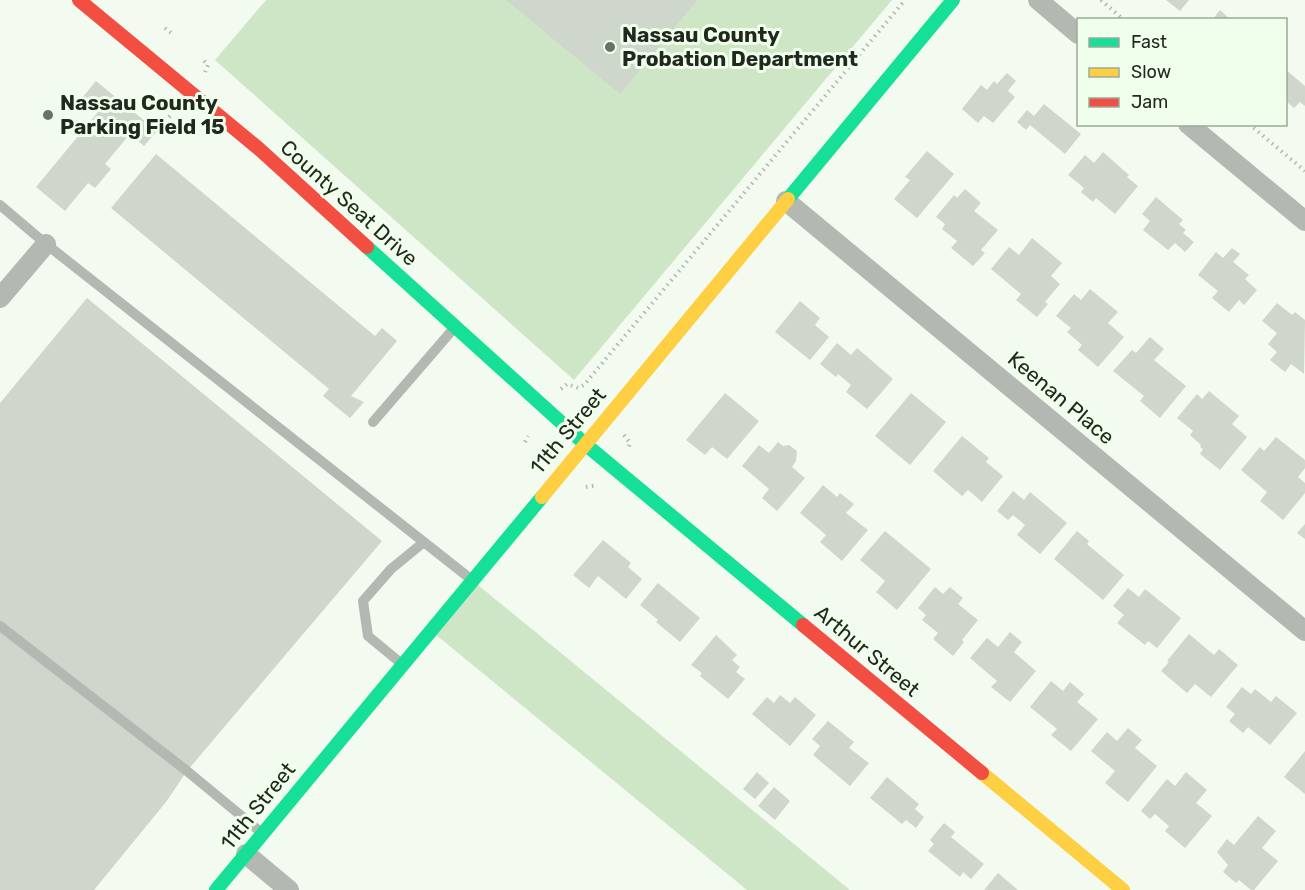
<svg xmlns="http://www.w3.org/2000/svg" width="1305" height="890" viewBox="0 0 1305 890" font-family="Rubik,sans-serif">
<rect width="100%" height="100%" fill="#f3fbf0"/>
<path fill="#cee6c6" d="M266,0H892L574,380L215,60Z
M472,580L850,890H747L430,630Z"/>
<path fill="#cfd6cc" d="M506,0H697L620,94Z
M1166,0H1189L1180,11Z
M1220,10L1231,20H1212Z
M1286,70L1305,86V106L1300,102L1294,108L1286,101Z
M1007,73L1016,81L1008,91L1015,97L993,123L984,116L978,123L962,109L981,85L987,90L994,81L997,84Z
M96,81L157,131L144,146L130,134L105,164L111,169L95,188L88,183L65,211L36,187L98,112L82,98Z
M1044,104L1081,134L1065,154L1030,125L1026,130L1017,122L1027,110L1034,116Z
M927,151L954,174L917,218L894,199L910,180L905,177Z
M1103,152L1129,175L1127,177L1138,186L1115,214L1096,198L1093,202L1081,192L1084,188L1068,175L1085,155L1094,163Z
M156,154L375,336L382,328L397,341L351,396L364,402L350,418L323,396L329,389L111,208Z
M965,189L981,203L974,211L998,230L981,250L985,253L973,266L951,248L957,241L942,229L945,224L936,217L954,195L957,198Z
M1156,197L1183,220L1179,224L1186,230L1183,233L1194,242L1185,252L1175,243L1168,250L1143,230L1150,221L1142,214Z
M1032,238L1062,263L1051,276L1060,284L1045,302L1048,304L1037,317L1016,300L1021,294L991,269L1009,247L1019,255Z
M1232,248L1240,254L1233,262L1249,275L1245,279L1257,290L1244,305L1239,300L1229,312L1212,298L1218,291L1198,275L1216,252L1223,258Z
M1090,289L1118,312L1108,323L1124,337L1098,367L1078,350L1082,345L1067,332L1071,328L1056,316L1074,294L1081,300Z
M87,298L382,541L187,771L166,802L94,890H0V403Z
M800,301L820,318L815,325L829,337L810,360L775,332Z
M1277,303L1292,315L1295,312L1305,320L1304,374L1291,364L1285,372L1270,360L1277,352L1268,344L1277,333L1262,321Z
M1150,337L1164,349L1154,360L1186,386L1160,418L1140,401L1144,396L1113,371L1132,350L1136,353Z
M837,343L851,355L857,348L893,379L867,409L846,392L851,385L838,374L836,377L820,364Z
M1209,391L1239,416L1232,424L1247,437L1220,470L1200,454L1203,449L1200,447L1201,445L1190,435L1193,431L1177,418L1197,394L1202,399Z
M725,393L759,421L727,459L712,447L705,455L686,440Z
M911,393L946,422L910,465L875,436Z
M962,436L989,458L986,462L1003,476L982,502L968,490L962,496L933,471Z
M1276,437L1305,460V468L1298,477L1305,483V493L1283,520L1260,501L1267,492L1241,470L1260,447L1264,451Z
M778,442L783,446L789,445L797,451L796,461L792,467L805,478L777,511L762,498L769,489L742,466L759,445L769,453Z
M823,485L837,497L840,493L854,504L846,513L868,530L842,561L820,542L826,535L800,513Z
M1013,491L1024,500L1030,492L1067,523L1040,554L1017,535L1025,525L1013,515L1008,520L997,511Z
M1305,524V539L1297,533Z
M885,531L931,569L897,610L876,592L885,581L860,560Z
M1077,531L1089,541L1087,544L1124,575L1103,600L1054,559Z
M603,540L631,563L628,567L642,579L626,599L598,576L589,588L573,575Z
M658,583L700,618L680,642L656,622L658,620L640,605Z
M935,587L943,594L950,587L963,598L958,604L978,620L962,640L964,642L953,656L933,639L938,633L922,620L926,615L918,608Z
M1128,588L1139,597L1145,589L1181,618L1157,648L1148,641L1145,645L1117,623L1124,615L1113,606Z
M1010,632L1022,642L1014,652L1036,671L1010,702L991,687L997,681L970,658L987,638L998,647Z
M1189,634L1214,655L1219,649L1238,665L1211,697L1195,684L1187,693L1161,671L1169,662L1167,661Z
M716,635L737,655L732,660L740,667L736,672L745,679L728,699L700,676L702,673L691,665Z
M1051,681L1063,691L1070,682L1084,694L1077,702L1098,719L1071,751L1051,735L1057,729L1030,707Z
M1242,687L1251,694L1255,689L1271,702L1276,696L1297,713L1270,745L1248,727L1243,733L1229,721L1235,714L1226,707Z
M780,695L790,703L795,697L816,715L790,746L752,714L767,697L774,703Z
M828,721L854,742L849,748L869,763L850,786L813,755L820,746L812,739Z
M1128,728L1142,740L1135,748L1157,766L1128,802L1105,783L1115,771L1091,751L1107,732L1117,741Z
M1305,751V794L1284,777Z
M757,772L769,783L755,799L743,789Z
M1186,772L1207,790L1196,803L1212,816L1185,848L1165,831L1169,826L1155,814L1150,819L1141,811L1167,779L1175,786Z
M887,777L919,804L915,809L924,817L916,828L906,820L902,824L870,798Z
M774,787L790,801L775,820L758,806Z
M1258,816L1276,831L1262,848L1278,861L1254,890H1251L1239,880L1236,883L1223,872L1228,865L1217,852L1227,839L1234,845Z
M944,823L955,832L951,837L984,864L971,879L963,872L960,877L928,851L934,844L930,840Z
M998,873L1018,890H984Z"/>
<g fill="none" stroke-linecap="round" stroke-linejoin="round">
<path stroke="#b2b6b0" stroke-width="4" stroke-dasharray="1.5 4.5" stroke-linecap="butt" d="M1101,0L1124,20
M165,28L171,33
M204,61L208,65L205,72
M169,117L173,113
M1249,124L1305,171
M561,389L567,384L578,388L584,385L905,0
M624,435L630,443L628,450
M525,442L528,436
M586,487L597,485"/>
<path stroke="#b3b9b2" stroke-width="10" d="M0,205L46,244L472,580
M373,422L455,327
M0,626L187,771L262,833
M402,664L368,636L363,601L391,569L424,542"/>
<path stroke="#b3b9b2" stroke-width="20" d="M1038,0L1078,34
M1188,124L1305,221
M786,201L1305,631
M0,298L46,244
M246,854L289,890"/>
<path stroke="#16e098" stroke-width="14" d="M788,199L953,0
M367,247L585,444L803,625
M216,890L542,497"/>
<path stroke="#ffcf43" stroke-width="14" d="M542,497L788,199
M982,773L1123,890"/>
<path stroke="#f24e42" stroke-width="14" d="M79,0L258,148L367,247
M803,625L982,773"/>
</g>
<g fill="#6a7268" stroke="#f0ffec" stroke-width="2">
<circle cx="610" cy="47" r="6"/>
<circle cx="48" cy="115" r="6"/>
</g>
<g text-anchor="middle" stroke-width="6" stroke-linejoin="round" paint-order="stroke">
<g font-size="21" font-weight="bold" fill="#21291e" stroke="#f0ffec" text-anchor="start">
<text x="622" y="42">Nassau County<tspan x="622" dy="24">Probation Department</tspan></text>
<text x="60" y="110">Nassau County<tspan x="60" dy="24">Parking Field 15</tspan></text>
</g>
<g font-size="21" fill="#21291e" stroke="#f0ffec">
<text transform="translate(349 203) rotate(42)" y="7">County Seat Drive</text>
<text transform="translate(1061 398) rotate(40)" y="7">Keenan Place</text>
<text transform="translate(568 431) rotate(-50)" y="7">11th Street</text>
<text transform="translate(867 651) rotate(40)" y="7">Arthur Street</text>
<text transform="translate(258 806) rotate(-51)" y="7">11th Street</text>
</g>
</g>
<rect x="1077" y="18" width="210" height="108" fill="#f0ffec" stroke="#9da99a" stroke-width="1.5"/>
<rect x="1089" y="38" width="30" height="9" fill="#16e098" stroke="#9da99a" stroke-width="1.5"/>
<text x="1131" y="48" font-size="18" fill="#21291e">Fast</text>
<rect x="1089" y="68" width="30" height="9" fill="#ffcf43" stroke="#9da99a" stroke-width="1.5"/>
<text x="1131" y="78" font-size="18" fill="#21291e">Slow</text>
<rect x="1089" y="98" width="30" height="9" fill="#f24e42" stroke="#9da99a" stroke-width="1.5"/>
<text x="1131" y="108" font-size="18" fill="#21291e">Jam</text>
</svg>
